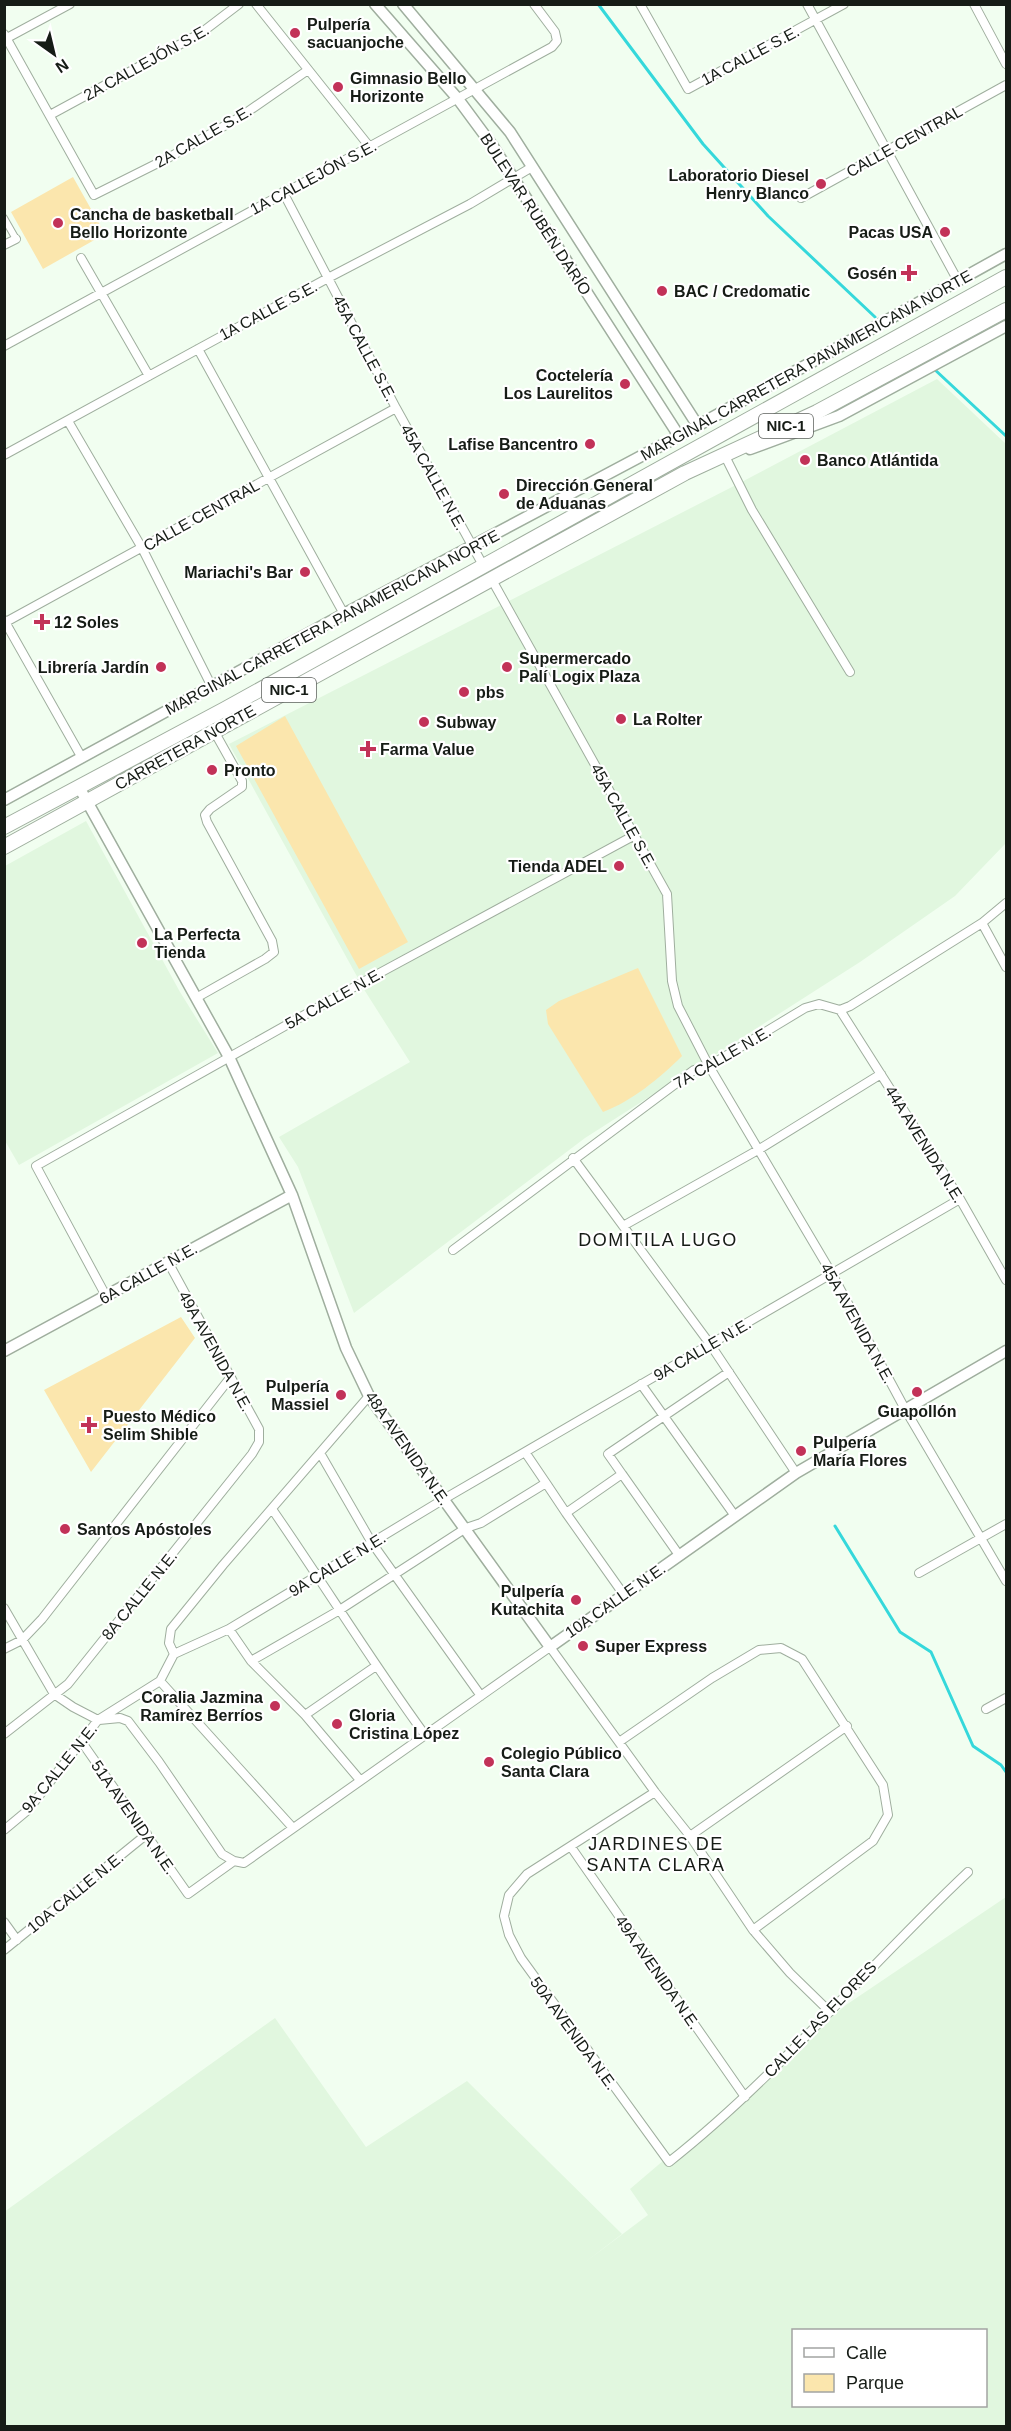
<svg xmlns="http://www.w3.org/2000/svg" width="1011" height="2431" viewBox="0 0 1011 2431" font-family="Helvetica,sans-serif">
<rect width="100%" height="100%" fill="#f1fef0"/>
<path fill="#e1f7df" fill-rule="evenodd" d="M937,379L1006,444V843L955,896L860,962L585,1138L354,1313L298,1167L279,1137L410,1062L365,991L229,744L732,487Z
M86,821L180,992L218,1053L19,1165L4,1139L5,866Z
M1006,1897V2426H5L4,2212L275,2018L366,2147L467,2081L622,2234L584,2263L648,2215L630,2189L846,2005ZM794,2330H986V2406H794Z"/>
<path fill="#fbe6ad" d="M73,177L105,234L43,269L11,212Z
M285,716L408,942L359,969L236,746Z
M638,968L682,1056C660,1078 632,1101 603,1112L548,1024L546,1010L559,1001Z
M181,1317L195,1338L91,1472L44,1390Z"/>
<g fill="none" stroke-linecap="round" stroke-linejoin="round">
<path stroke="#35d8db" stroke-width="3" d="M598,4L703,144L768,216L875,317
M933,368L1006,436
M835,1526L900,1632L931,1652L973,1746L1001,1765L1006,1772"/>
<g stroke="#9fae9e" stroke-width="8">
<path id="pedestrian" d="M4,218L16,239"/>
</g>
<g stroke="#9fae9e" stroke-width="10">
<path id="minor" d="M256,4L369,146
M640,4L688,89L844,4
M807,4L958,281
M974,4L1006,64
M4,34L94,195L168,158L240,117L308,70
M7,38L70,4
M50,115L201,33L239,4
M283,192L396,408L484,567
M801,198L1006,85
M4,245L16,239
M81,258L149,376
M4,346L552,47L557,41L555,32L534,4
M198,349L344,614
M68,421L142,548L212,687
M4,455L328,278L470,204L532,167
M726,458L752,510L850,672
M492,580L667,894L672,981L678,1006L709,1066L832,1274L905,1409L1006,1581
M4,620L82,758
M4,623L396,408
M982,923L1006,967
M196,998L265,959L274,952L272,941L207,822L205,815L210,809L242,787V781L214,731
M840,1010L960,1199L1006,1280
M573,1158L710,1344L796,1473
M623,1226L758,1150L881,1074
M453,1250L694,1070L709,1066L805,1008L819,1004L840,1010L850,1006L982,923L1006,903
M106,1296L36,1166L363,982L635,835
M641,1384L735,1516
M525,1452L546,1483
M320,1453L372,1543L481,1696
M622,1474L679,1555
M272,1509C324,1584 371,1661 425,1735
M566,1513L624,1595
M919,1573L1006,1524
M4,1608L54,1694L73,1707L98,1720
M229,1629L251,1661L305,1715L360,1780
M4,1649L22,1640L42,1619L230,1378
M174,1654L169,1643L171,1629L223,1565L369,1396
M251,1661L338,1611L466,1528L481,1523L546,1483L566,1513L622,1474L608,1454L729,1372
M160,1681L293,1828
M986,1709L1006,1698
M305,1715L376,1666
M99,1720L120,1718L128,1721L159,1762L222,1854L234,1861L244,1863L550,1647L655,1792L690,1836L753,1930L790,1973L830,2012
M4,1734L68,1684L252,1454L259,1442V1429L168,1262
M81,1741L188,1894L234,1861
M619,1742L712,1678L759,1650L781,1648L802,1659L883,1785L888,1815L873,1841L753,1930
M655,1792L527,1874L509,1895L504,1916L509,1935L521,1958L669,2162C778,2076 867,1967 968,1872
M4,1830L28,1810L98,1720L160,1681L174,1654L229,1629L444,1499L960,1199
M690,1836L847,1726
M571,1847L745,2097
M4,1922L17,1940
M4,1950L147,1834"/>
</g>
<g stroke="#9fae9e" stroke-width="13">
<path id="tertiary" d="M375,4L458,99L492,145L679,436
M403,4L510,132L698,426
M750,449L839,416L1006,326
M79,787L229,1057L292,1195L346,1348L369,1396L550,1647L796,1473L1006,1351
M4,800L344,614L679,436L1006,254
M4,1351L292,1195"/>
</g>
<g stroke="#9fae9e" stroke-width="16">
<path id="trunk" d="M4,827L225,709L1006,277
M4,847L685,473L817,412L1006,310"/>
</g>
<use href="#pedestrian" stroke="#fff" stroke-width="6"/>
<use href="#minor" stroke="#fff" stroke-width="8"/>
<use href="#tertiary" stroke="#fff" stroke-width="10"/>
<use href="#trunk" stroke="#fff" stroke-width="14"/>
</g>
<g fill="#c23258" stroke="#fff" stroke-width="2">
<circle cx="295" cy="33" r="6"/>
<circle cx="338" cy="87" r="6"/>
<circle cx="821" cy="184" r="6"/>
<circle cx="58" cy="223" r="6"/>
<circle cx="945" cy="232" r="6"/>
<path d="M906 264h6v6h6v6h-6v6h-6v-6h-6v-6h6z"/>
<circle cx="662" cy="291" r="6"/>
<circle cx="625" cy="384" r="6"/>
<circle cx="590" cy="444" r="6"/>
<circle cx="805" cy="460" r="6"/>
<circle cx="504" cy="494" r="6"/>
<circle cx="305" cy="572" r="6"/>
<path d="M39 613h6v6h6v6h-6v6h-6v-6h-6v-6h6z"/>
<circle cx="161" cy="667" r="6"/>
<circle cx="507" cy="667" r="6"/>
<circle cx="464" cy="692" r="6"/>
<circle cx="621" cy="719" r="6"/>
<circle cx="424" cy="722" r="6"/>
<path d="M365 740h6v6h6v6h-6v6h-6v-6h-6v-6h6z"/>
<circle cx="212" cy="770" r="6"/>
<circle cx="619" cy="866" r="6"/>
<circle cx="142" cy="943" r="6"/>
<circle cx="917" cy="1392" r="6"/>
<circle cx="341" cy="1395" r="6"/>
<path d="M86 1416h6v6h6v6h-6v6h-6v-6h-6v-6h6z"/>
<circle cx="801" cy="1451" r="6"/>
<circle cx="65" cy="1529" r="6"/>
<circle cx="576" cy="1600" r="6"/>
<circle cx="583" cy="1646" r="6"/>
<circle cx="275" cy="1706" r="6"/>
<circle cx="337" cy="1724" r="6"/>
<circle cx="489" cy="1762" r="6"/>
</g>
<g text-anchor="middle" stroke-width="4.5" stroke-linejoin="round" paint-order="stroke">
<g fill="#fff" stroke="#5c605c" stroke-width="1.5">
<rect x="759" y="414" width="54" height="24" rx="4.5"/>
<rect x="262" y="678" width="54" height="24" rx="4.5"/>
</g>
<g font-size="15" font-weight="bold" fill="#161c16">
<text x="786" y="431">NIC-1</text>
<text x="289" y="695">NIC-1</text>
</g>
<g font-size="16" font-weight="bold" fill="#161c16" stroke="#fff" text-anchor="start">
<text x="307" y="30">Pulpería<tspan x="307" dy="18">sacuanjoche</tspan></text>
<text x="350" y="84">Gimnasio Bello<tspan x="350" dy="18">Horizonte</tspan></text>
<text x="809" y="181" text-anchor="end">Laboratorio Diesel<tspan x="809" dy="18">Henry Blanco</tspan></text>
<text x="70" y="220">Cancha de basketball<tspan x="70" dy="18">Bello Horizonte</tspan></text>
<text x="933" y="238" text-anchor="end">Pacas USA</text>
<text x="897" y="279" text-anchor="end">Gosén</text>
<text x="674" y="297">BAC / Credomatic</text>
<text x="613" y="381" text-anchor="end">Coctelería<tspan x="613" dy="18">Los Laurelitos</tspan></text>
<text x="578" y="450" text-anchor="end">Lafise Bancentro</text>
<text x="817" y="466">Banco Atlántida</text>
<text x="516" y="491">Dirección General<tspan x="516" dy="18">de Aduanas</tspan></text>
<text x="293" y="578" text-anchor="end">Mariachi's Bar</text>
<text x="54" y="628">12 Soles</text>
<text x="519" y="664">Supermercado<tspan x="519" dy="18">Palí Logix Plaza</tspan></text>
<text x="149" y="673" text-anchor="end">Librería Jardín</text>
<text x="476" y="698">pbs</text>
<text x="633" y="725">La Rolter</text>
<text x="436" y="728">Subway</text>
<text x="380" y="755">Farma Value</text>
<text x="224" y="776">Pronto</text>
<text x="607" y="872" text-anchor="end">Tienda ADEL</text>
<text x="154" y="940">La Perfecta<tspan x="154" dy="18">Tienda</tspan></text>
<text x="329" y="1392" text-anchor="end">Pulpería<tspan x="329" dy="18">Massiel</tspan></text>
<text x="917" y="1417" text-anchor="middle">Guapollón</text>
<text x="103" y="1422">Puesto Médico<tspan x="103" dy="18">Selim Shible</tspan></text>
<text x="813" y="1448">Pulpería<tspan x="813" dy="18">María Flores</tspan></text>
<text x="77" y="1535">Santos Apóstoles</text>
<text x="564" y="1597" text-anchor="end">Pulpería<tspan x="564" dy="18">Kutachita</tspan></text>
<text x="595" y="1652">Super Express</text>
<text x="263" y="1703" text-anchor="end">Coralia Jazmina<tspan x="263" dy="18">Ramírez Berríos</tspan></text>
<text x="349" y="1721">Gloria<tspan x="349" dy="18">Cristina López</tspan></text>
<text x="501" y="1759">Colegio Público<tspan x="501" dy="18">Santa Clara</tspan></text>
</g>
<g font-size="16" fill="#161c16" stroke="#fff">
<text transform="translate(750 55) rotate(-28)" y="6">1A CALLE S.E.</text>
<text transform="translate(146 62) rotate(-29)" y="6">2A CALLEJÓN S.E.</text>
<text transform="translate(203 136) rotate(-30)" y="6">2A CALLE S.E.</text>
<text transform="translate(904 141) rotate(-29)" y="6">CALLE CENTRAL</text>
<text transform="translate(313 177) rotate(-28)" y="6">1A CALLEJÓN S.E.</text>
<text transform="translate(536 214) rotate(57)" y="6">BULEVAR RUBÉN DARÍO</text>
<text transform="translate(268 310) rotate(-28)" y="6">1A CALLE S.E.</text>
<text transform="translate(365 348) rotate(62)" y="6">45A CALLE S.E.</text>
<text transform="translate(806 365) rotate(-29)" y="6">MARGINAL CARRETERA PANAMERICANA NORTE</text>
<text transform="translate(434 477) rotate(61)" y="6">45A CALLE N.E.</text>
<text transform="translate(201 515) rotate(-29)" y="6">CALLE CENTRAL</text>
<text transform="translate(332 622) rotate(-28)" y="6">MARGINAL CARRETERA PANAMERICANA NORTE</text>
<text transform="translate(185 747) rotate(-29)" y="6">CARRETERA NORTE</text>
<text transform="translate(624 816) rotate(61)" y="6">45A CALLE S.E.</text>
<text transform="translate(334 998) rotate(-29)" y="6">5A CALLE N.E.</text>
<text transform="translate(722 1057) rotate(-30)" y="6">7A CALLE N.E.</text>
<text transform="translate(925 1144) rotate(58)" y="6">44A AVENIDA N.E.</text>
<text transform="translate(148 1273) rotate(-29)" y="6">6A CALLE N.E.</text>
<text transform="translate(858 1323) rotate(61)" y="6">45A AVENIDA N.E.</text>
<text transform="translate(702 1349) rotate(-30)" y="6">9A CALLE N.E.</text>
<text transform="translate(216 1351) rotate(61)" y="6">49A AVENIDA N.E.</text>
<text transform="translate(408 1448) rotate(55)" y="6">48A AVENIDA N.E.</text>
<text transform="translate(337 1564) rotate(-31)" y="6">9A CALLE N.E.</text>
<text transform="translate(139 1595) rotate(-51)" y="6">8A CALLE N.E.</text>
<text transform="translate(615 1600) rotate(-35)" y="6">10A CALLE N.E.</text>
<text transform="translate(59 1768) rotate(-51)" y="6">9A CALLE N.E.</text>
<text transform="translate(134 1817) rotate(55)" y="6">51A AVENIDA N.E.</text>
<text transform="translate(75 1892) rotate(-39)" y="6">10A CALLE N.E.</text>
<text transform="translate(658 1972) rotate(55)" y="6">49A AVENIDA N.E.</text>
<text transform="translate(820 2019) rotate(-46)" y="6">CALLE LAS FLORES</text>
<text transform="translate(574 2033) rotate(54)" y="6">50A AVENIDA N.E.</text>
</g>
<g font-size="18" letter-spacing="1.5" fill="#161c16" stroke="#fff">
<text x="658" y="1246">DOMITILA LUGO</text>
<text x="656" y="1850">JARDINES DE<tspan x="656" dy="21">SANTA CLARA</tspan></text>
</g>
</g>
<rect width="1011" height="2431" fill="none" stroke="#161c16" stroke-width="12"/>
<rect x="792" y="2329" width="195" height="78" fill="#ffffff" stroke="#a2a4a2" stroke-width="1.5"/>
<rect x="804" y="2348" width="30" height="9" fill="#ffffff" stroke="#a2a4a2" stroke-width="1.5"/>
<text x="846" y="2359" font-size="18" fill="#161c16">Calle</text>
<rect x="804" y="2374" width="30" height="18" fill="#fbe6ad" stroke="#a2a4a2" stroke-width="1.5"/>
<text x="846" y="2389" font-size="18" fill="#161c16">Parque</text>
<g transform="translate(54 54) rotate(146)" stroke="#ffffff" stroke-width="4.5" paint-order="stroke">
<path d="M0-4.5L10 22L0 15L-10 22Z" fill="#161c16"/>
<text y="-9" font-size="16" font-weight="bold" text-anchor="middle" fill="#161c16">N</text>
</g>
</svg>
